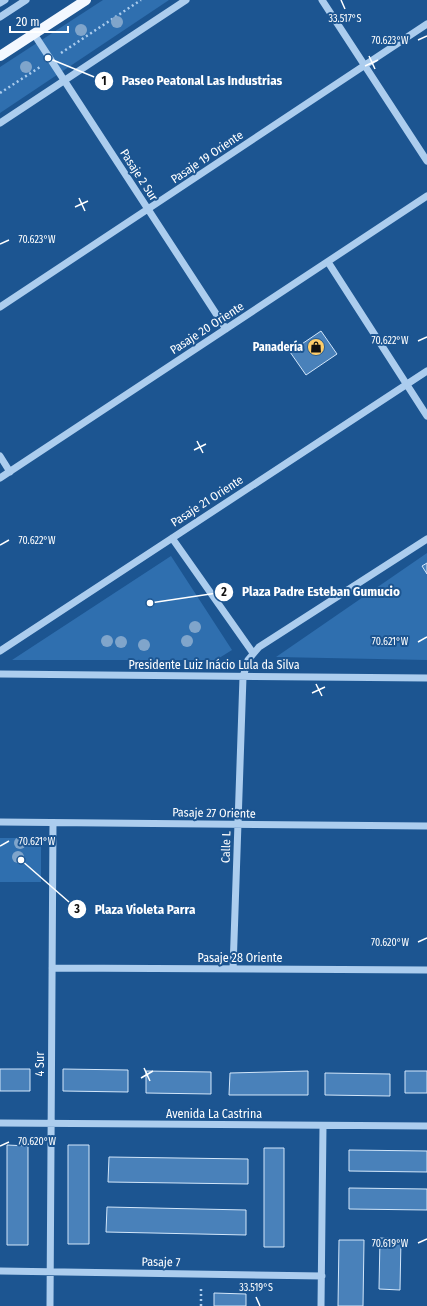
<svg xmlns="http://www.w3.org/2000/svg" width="427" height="1306" viewBox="0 0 427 1306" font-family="'Fira Sans Condensed',sans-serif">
<rect width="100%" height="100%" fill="#1c5591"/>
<path fill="#2f6faf" d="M103,0H169L0,113V67Z
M427,553V660L276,657Z
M171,556L232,650L216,660H12Z
M0,838H41V882H0Z"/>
<path fill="#4981ba" stroke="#d2e6fa" d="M321,331L337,354L306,375L290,352Z
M427,563V574L422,566Z
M0,1069H30V1091H0Z
M63,1069L128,1070V1092L63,1091Z
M146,1071L211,1072V1094L146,1093Z
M308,1071V1095H229L230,1073Z
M405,1071H427V1093H405Z
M325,1073L390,1074V1096L325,1095Z
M7,1145L28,1146V1245H7Z
M68,1145H89V1244H68Z
M264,1148H284V1247H264Z
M349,1150L427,1151V1172L349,1171Z
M109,1157L248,1159V1184L108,1182Z
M349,1188L427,1189V1210L349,1209Z
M107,1207L246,1210V1235L106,1232Z
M380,1238L401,1239L400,1290L379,1289Z
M339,1240H364L363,1306H338Z
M214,1293L246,1294V1306H214Z"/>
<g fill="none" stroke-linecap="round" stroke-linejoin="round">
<path stroke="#accdee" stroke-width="2.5" stroke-dasharray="2 3" stroke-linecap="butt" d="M61,53L141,0
M0,93L40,67
M201,1306V1287"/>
<path stroke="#accdee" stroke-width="7" d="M322,0L427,161
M0,3L5,0
M0,17L26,0
M34,34L226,329
M0,123L186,0
M328,262L427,416
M0,307L427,24
M0,456L10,472
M0,478L427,196
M172,538L253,653
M0,651L427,371
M0,674L427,678
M0,822L427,826
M52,968L427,970
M233,969L243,677L248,660L259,647L427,539
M0,1123L427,1126
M0,1271L322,1276
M50,1306L53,823
M321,1306L323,1126"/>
<path stroke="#f3f8ff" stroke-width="10" d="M0,56L86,0"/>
</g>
<g fill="#80a5cb">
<circle cx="117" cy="22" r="6"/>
<circle cx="81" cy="30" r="6"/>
<circle cx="26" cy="67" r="6"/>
<circle cx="195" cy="627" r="6"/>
<circle cx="107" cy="641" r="6"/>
<circle cx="187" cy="641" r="6"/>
<circle cx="121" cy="642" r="6"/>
<circle cx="144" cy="645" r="6"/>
<circle cx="20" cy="843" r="6"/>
<circle cx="18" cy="857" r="6"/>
</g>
<path fill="none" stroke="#fff" stroke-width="1.5" d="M341,0L345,9M418,40L427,36M369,56L375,69M365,66L378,60M79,198L85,211M75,207L88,201M0,244L9,240M418,341L427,337M197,441L203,453M194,450L206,444M0,545L9,540M418,642L427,637M316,684L322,696M312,693L325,687M0,846L9,841M418,942L427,938M144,1068L150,1081M141,1078L153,1071M0,1146L9,1142M418,1243L427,1239M256,1297L260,1306"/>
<defs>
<g id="shop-disc" transform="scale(0.9)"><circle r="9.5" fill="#fecd6a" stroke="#1c5591"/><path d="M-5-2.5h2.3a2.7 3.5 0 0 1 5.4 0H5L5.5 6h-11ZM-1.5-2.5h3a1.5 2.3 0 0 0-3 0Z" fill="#111"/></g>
</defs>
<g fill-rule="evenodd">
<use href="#shop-disc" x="316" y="347"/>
</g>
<g text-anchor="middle" stroke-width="4" stroke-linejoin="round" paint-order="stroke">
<g font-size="12" fill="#fff" stroke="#1c5591">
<text transform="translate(207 157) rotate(-34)" y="4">Pasaje 19 Oriente</text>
<text transform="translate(139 175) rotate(57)" y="4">Pasaje 2 Sur</text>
<text transform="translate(207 328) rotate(-33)" y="4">Pasaje 20 Oriente</text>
<text transform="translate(207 501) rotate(-33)" y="4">Pasaje 21 Oriente</text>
<text x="214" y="669">Presidente Luiz Inácio Lula da Silva</text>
<text transform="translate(214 813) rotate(1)" y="4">Pasaje 27 Oriente</text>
<text transform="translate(226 847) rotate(-88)" y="4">Calle L</text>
<text x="240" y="962">Pasaje 28 Oriente</text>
<text transform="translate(40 1064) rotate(-90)" y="4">4 Sur</text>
<text x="214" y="1118">Avenida La Castrina</text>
<text transform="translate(161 1262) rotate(1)" y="4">Pasaje 7</text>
</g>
<g font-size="12" font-weight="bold" fill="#fff" stroke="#1c5591" text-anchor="end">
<text x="303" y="351">Panadería</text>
</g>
</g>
<g font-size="10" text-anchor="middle" fill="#fff" stroke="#1c5591" stroke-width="4" stroke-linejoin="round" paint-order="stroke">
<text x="345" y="22">33.517°S</text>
<text x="390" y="44">70.623°W</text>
<text x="37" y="243">70.623°W</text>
<text x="390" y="344">70.622°W</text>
<text x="37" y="544">70.622°W</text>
<text x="390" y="645">70.621°W</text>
<text x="37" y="845">70.621°W</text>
<text x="390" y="946">70.620°W</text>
<text x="37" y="1145">70.620°W</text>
<text x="390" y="1247">70.619°W</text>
<text x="256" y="1291">33.519°S</text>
</g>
<path fill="none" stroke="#fff" stroke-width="1.5" d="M48 58L104 81M150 603L224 592M21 860L77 909"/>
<g fill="#fff" stroke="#1c5591" stroke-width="1.5">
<circle cx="48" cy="58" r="4"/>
<circle cx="150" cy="603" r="4"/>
<circle cx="21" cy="860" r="4"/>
<circle cx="104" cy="81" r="10"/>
<circle cx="224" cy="592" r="10"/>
<circle cx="77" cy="909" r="10"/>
</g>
<g font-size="12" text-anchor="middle" font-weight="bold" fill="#111">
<text x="104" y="85">1</text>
<text x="224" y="596">2</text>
<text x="77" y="913">3</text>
</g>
<g font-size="13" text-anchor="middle" font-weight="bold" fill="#fff" stroke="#1c5591" stroke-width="4" stroke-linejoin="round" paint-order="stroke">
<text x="202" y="85">Paseo Peatonal Las Industrias</text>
<text x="321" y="596">Plaza Padre Esteban Gumucio</text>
<text x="145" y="914">Plaza Violeta Parra</text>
</g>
<path d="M10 26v6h58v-6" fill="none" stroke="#ffffff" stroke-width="2"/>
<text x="16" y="26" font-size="12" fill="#ffffff" stroke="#1c5591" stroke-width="3" paint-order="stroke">20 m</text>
</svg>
